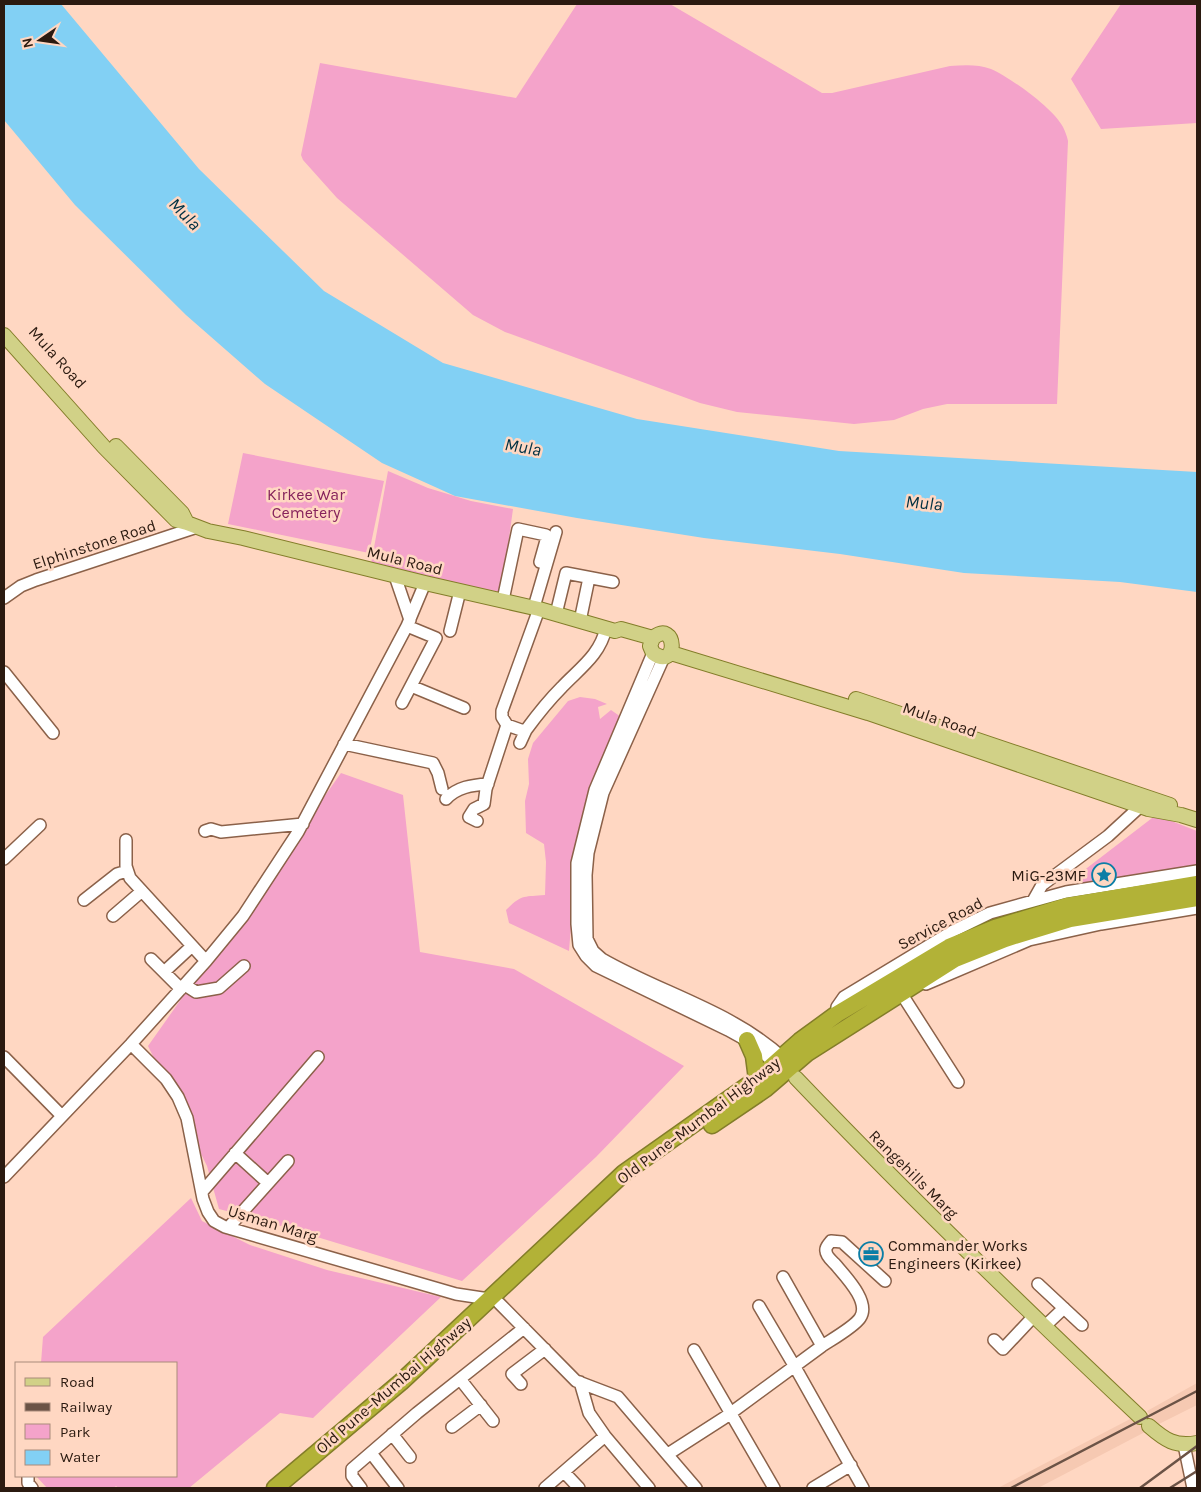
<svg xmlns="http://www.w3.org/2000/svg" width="1201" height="1492" viewBox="0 0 1201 1492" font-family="Karla,sans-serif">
<rect width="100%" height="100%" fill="#ffd7c2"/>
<path fill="#f6c9b2" d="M1197,1383V1405L1157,1425L1147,1411Z
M1134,1417L1145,1432L1038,1488H998Z"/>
<path fill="#f4a3ca" d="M577,4H670L822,93H832L950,66C964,65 978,64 991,69C1011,78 1053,108 1063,127C1065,131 1067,136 1068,141L1057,404H947L923,409L894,420L854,424L737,412L700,403L505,332L473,315L337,198L303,160L301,155L320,63L516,98Z
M1121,4H1197V123L1101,129L1071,79Z
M243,453L384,481L369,553L228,524Z
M388,471L428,488L471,501L513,509L501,596L371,564Z
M580,697L595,699L607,704L598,707L600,719L611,710L621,717L599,764L585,808L571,873L572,914L569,951L509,923L506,910C522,894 524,897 545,895L546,862L544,844L526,833L525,801L529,784L528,759L533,743L568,701Z
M341,773L403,795L420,952L514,969L684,1066L596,1157L462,1281L261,1220L219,1209L207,1166L148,1046Z
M1156,815L1197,831V866L1080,887L1074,878Z
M191,1198L202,1221L250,1245L327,1270L441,1297L313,1418L280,1413L189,1488H118L116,1486L114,1488H47L36,1476H176V1363H41L43,1337Z"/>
<path fill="#82d0f4" d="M4,4H61L199,169L324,291L443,363L637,419L839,451L1197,472V592L1120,582L964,573L840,554L704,538L577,518L455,496L382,463L265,384L186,315L75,205L4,120Z"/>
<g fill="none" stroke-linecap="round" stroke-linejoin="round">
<g stroke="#8b6149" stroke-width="14">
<path id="minor" d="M395,576L410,620
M4,598L21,586L36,580L197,527
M503,600L518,529L546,535L547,537L540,562
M534,607L556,532
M556,614L566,573L613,582
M580,621L589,578
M450,631L460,591
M653,653L595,790L577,863V924L579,945L586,956L596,966L728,1030L755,1045L775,1064
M664,657L603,793L588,853L586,875L587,939L593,951L602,959C661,993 732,1011 783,1058
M4,672L53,733
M411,686L464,708
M402,703L436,638L407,626
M507,725L521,730H526C537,715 549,700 562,687C580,668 600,655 606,628
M520,743L526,730
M344,744L433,763L438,773L442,789
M446,799C457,787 472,785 488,784
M477,821L469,817L474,809L484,804L486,789L507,725L502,717V711L539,609
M205,831L211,829L221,832L303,824
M126,840V866L130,878L206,961
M4,859L40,825
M84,900L117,874L127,871
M1033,901L1042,885L1108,836L1145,802
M113,916L142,891
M151,959L164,972L192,946
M164,972L181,989
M926,984L1029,940L1101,924L1197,908
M185,985L196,992L219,988L244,966
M901,993L958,1082
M837,1014V1007L844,997L953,931L990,913L1066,892L1197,871
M131,1044L166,1079L178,1097L187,1118L203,1199L208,1212L214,1221L225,1227L456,1294L489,1299
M4,1057L62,1116
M235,1153L268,1183
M4,1177L131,1044L206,961L243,916L298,832L407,626L425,583
M202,1192L318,1057
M228,1228L288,1161
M1038,1284L1082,1325
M499,1303L576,1381L618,1397L696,1488
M759,1306L795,1367L863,1488
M1045,1326L1064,1308
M994,1340L1003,1349L1034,1316
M822,1346C831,1340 854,1327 860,1318C871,1302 845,1276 835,1264C832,1261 826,1256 826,1251C825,1247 829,1244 831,1241L842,1242L885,1281
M694,1350L774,1488
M460,1379L493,1421
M580,1382L589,1413L605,1436L649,1488
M521,1384L512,1374L545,1349
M452,1427L481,1405
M392,1434L410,1457
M1184,1445L1193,1488
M371,1453L398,1488
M668,1454L724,1418L822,1346L783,1277
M564,1472L579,1488
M28,1476V1483L32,1488
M361,1488L352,1476V1469L417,1413L524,1328
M545,1488L605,1436
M813,1488L851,1465"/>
</g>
<g stroke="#837d29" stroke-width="16">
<path id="major" d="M4,335L104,447L176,520L187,523L208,531L243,538L425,583L539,609L615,631L621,629L653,638C677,618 679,672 653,653L650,646L653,638
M116,446L182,513L187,523
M671,653L868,713L1148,809L1181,815L1197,820
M856,699L1170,805
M796,1078C907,1194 1023,1307 1140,1417
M1149,1426C1165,1440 1175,1447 1197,1443"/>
</g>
<g stroke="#837d29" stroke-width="19">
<path id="highway" d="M747,1040L754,1056L757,1079
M712,1125L765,1089L807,1053L955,959L1005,939L1070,919L1197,898
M275,1488L401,1382L624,1173L757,1079L800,1041L837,1014L949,947L995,928L1067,906L1197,884"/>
</g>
<use href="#minor" stroke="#fff" stroke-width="11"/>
<use href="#major" stroke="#d1d187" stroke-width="14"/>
<use href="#highway" stroke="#b2b237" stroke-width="16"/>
<path stroke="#6b5346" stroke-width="2.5" d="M1011,1488L1197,1391
M1140,1488L1197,1446
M1170,1488L1197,1471"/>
</g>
<defs>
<g id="sight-ring" transform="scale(1.25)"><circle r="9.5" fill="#ffd7c2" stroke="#0b7ea6" stroke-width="1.5"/><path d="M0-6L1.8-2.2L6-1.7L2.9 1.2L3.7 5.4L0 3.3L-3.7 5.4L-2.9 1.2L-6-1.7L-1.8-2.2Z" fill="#0b7ea6"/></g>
<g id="office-ring" transform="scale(1.25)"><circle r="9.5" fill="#ffd7c2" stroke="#0b7ea6" stroke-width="1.5"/><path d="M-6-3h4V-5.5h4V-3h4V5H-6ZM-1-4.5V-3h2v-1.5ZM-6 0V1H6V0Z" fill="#0b7ea6"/></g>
</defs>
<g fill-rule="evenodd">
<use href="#sight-ring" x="1104" y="875"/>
<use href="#office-ring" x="871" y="1254"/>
</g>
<g text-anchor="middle" stroke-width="5" stroke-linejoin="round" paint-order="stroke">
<g font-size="16" fill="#2b1a10" stroke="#ffd7c2">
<text transform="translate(58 357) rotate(48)" y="6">Mula Road</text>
<text transform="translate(94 544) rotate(-18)" y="6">Elphinstone Road</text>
<text transform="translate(405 560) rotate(14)" y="6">Mula Road</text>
<text transform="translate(940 719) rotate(19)" y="6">Mula Road</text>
<text transform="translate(940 923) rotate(-28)" y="6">Service Road</text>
<text transform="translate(698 1120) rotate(-37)" y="6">Old Pune–Mumbai Highway</text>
<text transform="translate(914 1174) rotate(45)" y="6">Rangehills Marg</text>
<text transform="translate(273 1223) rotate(17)" y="6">Usman Marg</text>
<text transform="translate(393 1385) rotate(-41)" y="6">Old Pune–Mumbai Highway</text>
</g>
<g font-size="16" fill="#86235c" stroke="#ffd7c2">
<text x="306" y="500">Kirkee War<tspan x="306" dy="18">Cemetery</tspan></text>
</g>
<g font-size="16" fill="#2b1a10" stroke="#ffd7c2" text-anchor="end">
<text x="1086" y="881">MiG-23MF</text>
<text x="888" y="1251" text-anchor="start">Commander Works<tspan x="888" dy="18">Engineers (Kirkee)</tspan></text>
</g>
<g font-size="18" font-style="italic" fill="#003143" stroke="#ffd7c2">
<text transform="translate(185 214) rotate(46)" y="6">Mula</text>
<text transform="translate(523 447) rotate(10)" y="6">Mula</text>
<text transform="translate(924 503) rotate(5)" y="6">Mula</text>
</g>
</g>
<rect width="1201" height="1492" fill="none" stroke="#2b1a10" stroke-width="10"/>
<rect x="15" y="1362" width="162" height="115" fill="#ffd7c2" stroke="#aa8b7b"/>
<rect x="25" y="1378" width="25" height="8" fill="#d1d187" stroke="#aa8b7b"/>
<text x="60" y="1387" font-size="15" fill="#2b1a10">Road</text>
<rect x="25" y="1403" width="25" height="8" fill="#6b5346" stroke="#aa8b7b"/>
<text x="60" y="1412" font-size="15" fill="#2b1a10">Railway</text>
<rect x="25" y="1424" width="25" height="15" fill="#f4a3ca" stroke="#aa8b7b"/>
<text x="60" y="1437" font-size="15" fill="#2b1a10">Park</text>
<rect x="25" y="1450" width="25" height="15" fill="#82d0f4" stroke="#aa8b7b"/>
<text x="60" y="1462" font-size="15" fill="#2b1a10">Water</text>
<g transform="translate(40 40) rotate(257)" stroke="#ffd7c2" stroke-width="4" paint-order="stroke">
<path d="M0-4L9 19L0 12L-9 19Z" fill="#2b1a10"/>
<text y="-8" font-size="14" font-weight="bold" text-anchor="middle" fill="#2b1a10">N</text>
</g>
</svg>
